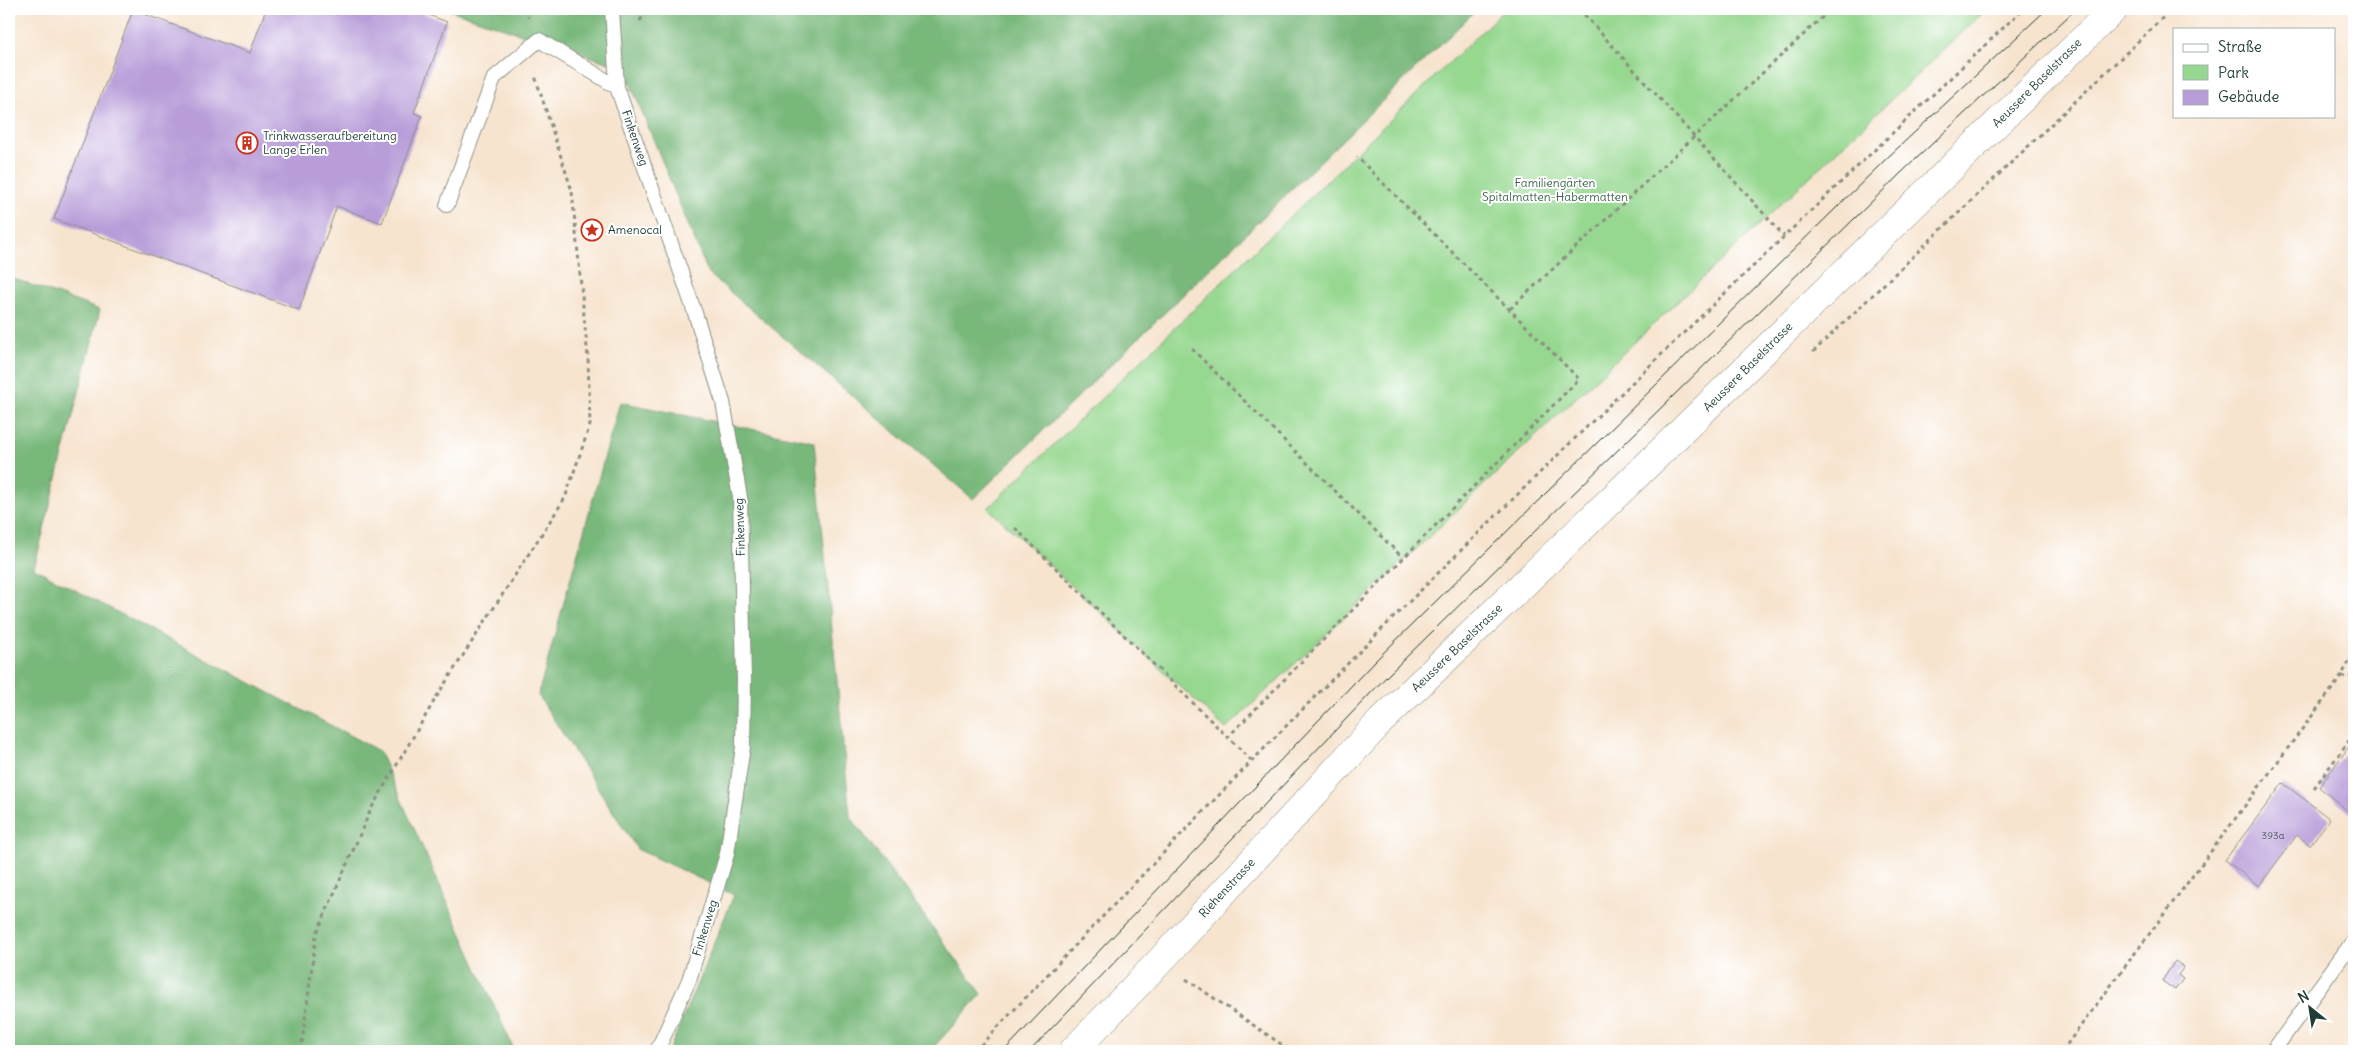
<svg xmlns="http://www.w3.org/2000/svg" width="2363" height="1060" viewBox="0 0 2363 1060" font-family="Delius,sans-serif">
<rect width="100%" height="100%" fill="#fff"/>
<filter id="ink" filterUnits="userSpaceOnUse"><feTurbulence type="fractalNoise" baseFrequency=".02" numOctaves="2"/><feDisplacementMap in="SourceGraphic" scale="10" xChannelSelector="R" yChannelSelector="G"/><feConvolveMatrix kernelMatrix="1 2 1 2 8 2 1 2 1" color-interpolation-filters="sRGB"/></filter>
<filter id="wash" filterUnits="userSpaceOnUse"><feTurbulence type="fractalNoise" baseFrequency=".0096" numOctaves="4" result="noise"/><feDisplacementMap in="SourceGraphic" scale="20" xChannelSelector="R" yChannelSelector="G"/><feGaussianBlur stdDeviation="1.12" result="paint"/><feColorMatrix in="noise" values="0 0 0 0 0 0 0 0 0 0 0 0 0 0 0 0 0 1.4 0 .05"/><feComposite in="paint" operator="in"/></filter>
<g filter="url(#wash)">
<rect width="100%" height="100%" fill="#f7e4cf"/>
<path fill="#96d890" stroke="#5a8a62" d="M1505,9H1987L1226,729L988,508Z"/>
<path fill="#78b87a" stroke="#4c7a57" d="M446,9H1477L973,499L708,273L624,68Z
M9,277L100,310L34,568L379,751L512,1045L511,1051H9Z
M620,402L814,442L850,816L982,994L930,1051H669L734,895L637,849L538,695Z"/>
<g id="blocks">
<path fill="#b89dd9" d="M266,9H413L447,22L414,113L422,116L382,223L337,206L299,310L54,219L133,10L250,53Z
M2354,740V816L2319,787Z
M2283,783L2330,819L2310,845L2297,835L2259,886L2225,860Z
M2175,961L2184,967L2178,975L2183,979L2175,990L2162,981Z"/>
</g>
</g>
<g filter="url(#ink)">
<use href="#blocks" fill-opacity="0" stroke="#8b9082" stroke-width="1"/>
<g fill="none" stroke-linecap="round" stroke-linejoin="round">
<g stroke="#8b9082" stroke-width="16">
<path id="service" d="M612,9L617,87L695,313L723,402L740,497L744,679L743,747L727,854L689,980L657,1051
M447,205L494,78L539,40L617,87
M2273,1051L2354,940"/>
</g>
<g stroke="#8b9082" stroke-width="29">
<path id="secondary" d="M1073,1051L1161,960L1380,722L1641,471L2114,9"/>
</g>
<path stroke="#8b9082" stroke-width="3" stroke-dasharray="4 4" stroke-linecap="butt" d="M524,9L528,18
M1579,9L1784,236
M640,21L647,9
M1510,309L1831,9
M1192,349L1403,558
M1813,352L2172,9
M1015,528L1252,761
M2341,677L2354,676
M1227,738L1579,379L1357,157
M2314,788L2354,734
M1186,979L1291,1051
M301,1051L316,935L371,809L440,691L565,498L590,425L588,358L572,191L535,76
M975,1051C1067,954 1159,857 1252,761C1502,504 1763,256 2023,9
M2062,1051L2341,677L2354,651"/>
<use href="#service" stroke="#fff" stroke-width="14"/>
<use href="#secondary" stroke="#fff" stroke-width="28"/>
<path stroke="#1f3d34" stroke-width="1" d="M1004,1051L1374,662L1887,158L2047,9
M1030,1051L1387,676L1901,173L2076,9"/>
</g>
</g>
<defs>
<g id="building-ring" transform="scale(1.125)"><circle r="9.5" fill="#fff" stroke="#c8321e" stroke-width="1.5"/><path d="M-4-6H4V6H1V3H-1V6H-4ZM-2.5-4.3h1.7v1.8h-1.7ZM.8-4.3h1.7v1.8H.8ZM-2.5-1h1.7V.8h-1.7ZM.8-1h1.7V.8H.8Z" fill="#c8321e"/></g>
<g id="sight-ring" transform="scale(1.125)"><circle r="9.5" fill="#fff" stroke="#c8321e" stroke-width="1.5"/><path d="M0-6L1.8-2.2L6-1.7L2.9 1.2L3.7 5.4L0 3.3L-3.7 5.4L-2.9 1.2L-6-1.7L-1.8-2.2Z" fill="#c8321e"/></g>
</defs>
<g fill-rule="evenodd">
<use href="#building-ring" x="247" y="143"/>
<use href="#sight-ring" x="592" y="230"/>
</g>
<g text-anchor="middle" stroke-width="4" stroke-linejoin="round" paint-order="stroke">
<g font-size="10" fill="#45555d">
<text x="2273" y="839">393a</text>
</g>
<g font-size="12" fill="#1f3d34" stroke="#fff">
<text transform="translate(2037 83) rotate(-45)" y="4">Aeussere Baselstrasse</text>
<text transform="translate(635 138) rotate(71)" y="4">Finkenweg</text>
<text transform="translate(1748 367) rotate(-45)" y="4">Aeussere Baselstrasse</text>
<text transform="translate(740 527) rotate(-92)" y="4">Finkenweg</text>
<text transform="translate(1457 648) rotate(-44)" y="4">Aeussere Baselstrasse</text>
<text transform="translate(1227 888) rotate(-47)" y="4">Riehenstrasse</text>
<text transform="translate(705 928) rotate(-73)" y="4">Finkenweg</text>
</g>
<g font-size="12" fill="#1f3d34" stroke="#fff" text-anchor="start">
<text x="263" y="140">Trinkwasseraufbereitung<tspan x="263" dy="14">Lange Erlen</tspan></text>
<text x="608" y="234">Amenocal</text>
</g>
<g font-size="12" fill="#3d644b" stroke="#fff">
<text x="1555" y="187">Familiengärten<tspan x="1555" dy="14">Spitalmatten-Habermatten</tspan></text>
</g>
</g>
<rect width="2363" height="1060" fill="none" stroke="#fff" stroke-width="30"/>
<rect x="2173" y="28" width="162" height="90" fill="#ffffff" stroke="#a5b1ae"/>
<rect x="2183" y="44" width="25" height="8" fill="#ffffff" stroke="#a5b1ae"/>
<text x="2218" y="52" font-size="15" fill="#1f3d34">Straße</text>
<rect x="2183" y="65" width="25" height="15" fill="#96d890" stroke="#a5b1ae"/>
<text x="2218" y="78" font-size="15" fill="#1f3d34">Park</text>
<rect x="2183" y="90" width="25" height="15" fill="#b89dd9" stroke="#a5b1ae"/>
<text x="2218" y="102" font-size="15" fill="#1f3d34">Gebäude</text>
<g transform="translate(2310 1008) rotate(330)" stroke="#ffffff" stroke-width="4" paint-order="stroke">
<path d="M0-4L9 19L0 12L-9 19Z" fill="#1f3d34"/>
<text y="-8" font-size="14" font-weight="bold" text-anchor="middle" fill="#1f3d34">N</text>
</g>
</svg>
